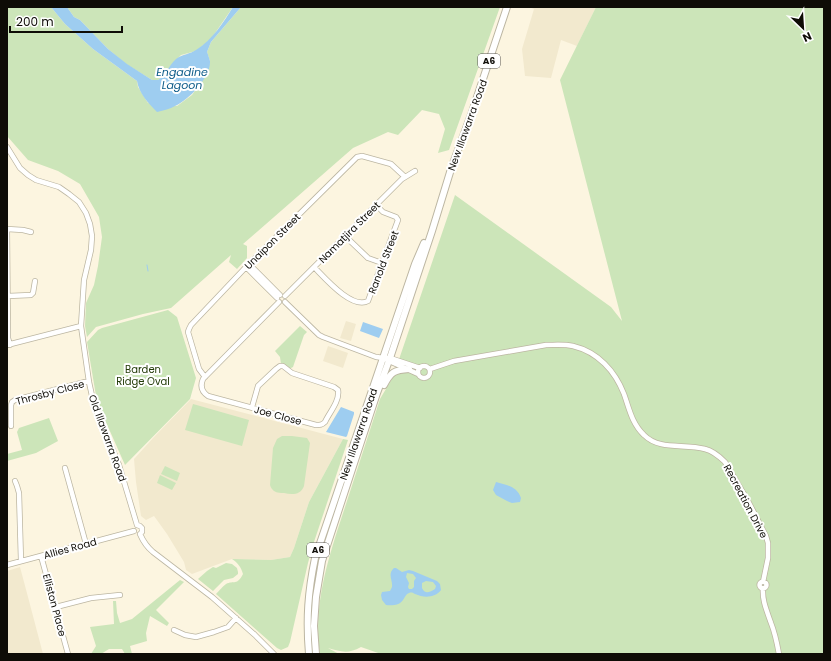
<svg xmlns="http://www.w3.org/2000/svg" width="831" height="661" viewBox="0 0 831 661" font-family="Poppins,sans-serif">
<rect width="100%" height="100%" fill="#fcf5e0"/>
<path fill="#f2e9ce" d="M529,7H596L577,46L561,40L551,78L525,76L522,49L534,9Z
M346,321L356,324L351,341L340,338Z
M328,346L348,353L343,368L323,361Z
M191,399L343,439L309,502L294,548L290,557L271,560L232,559L192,574L186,570L184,562L167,534L154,516L146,520L141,516L136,482L134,459L154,437Z
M20,567L28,597L43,654H7V571Z"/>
<path fill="#cce5b9" d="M7,7H51L65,24L93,49L137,81L138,87L148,103L177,106L192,95L207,73L210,61L207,52L211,42L241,7H500L449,150L438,153L445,129L439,114L422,110L398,135L388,132L353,148L243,244L247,246V258L237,269L229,262L231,255L171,308L143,314L96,327L87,337L85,326L86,303L94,285L98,266L102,237L99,217L80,184L58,171L28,160L7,136Z
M67,7H233L211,39L196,51L181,55L175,61L168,69L164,76L158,80H152L126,64L108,49L80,20L74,17Z
M596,7H824V654H381L361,647C348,654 342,652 328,648L339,654H320C312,602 331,550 347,501C358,467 369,433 380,399L393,377L455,195L611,307L622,321L560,80Z
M168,310L177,317L196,378L190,399L125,465L97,402L87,342L98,330L102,328Z
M300,326L307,332L304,335L293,367L289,369L281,364L280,357L275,351Z
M193,404L249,420L242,446L185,430Z
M49,418L58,441L36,453L7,461V454L22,450L17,432L19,428Z
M282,436H292L307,438L310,443L304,486C301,495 292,495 284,493C281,493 277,493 274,491C272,489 271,488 270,485L273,448L277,439Z
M343,439L348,440L313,545L308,563L290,642L288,647L281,650L277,648L216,594C219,591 223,586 226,584C234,580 237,586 243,574C241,567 238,563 232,559L271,560L290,557L294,548L309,502Z
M165,466L180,473L177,481L161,474Z
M160,475L176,483L172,490L157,483Z
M226,563L232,564L237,568L238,572V574L233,578L224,580L213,591L198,579L207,571L213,567L216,568Z
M180,580L184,582L156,610L169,623L167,626L150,616L146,633L147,641L130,646L132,654H125L122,649H109L101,654H91L96,646L90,627L114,624L113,601H116L117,613L120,623L132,619Z"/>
<path fill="#9ecdf0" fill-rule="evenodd" d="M51,7H67L74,17L80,20L108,49L127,64L152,80H158C167,74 168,66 176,59C183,54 190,54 196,50C213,39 223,23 233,7H241L211,42L207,52C208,54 209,58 210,61C211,77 189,100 175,106C170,109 164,110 157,112C148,103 139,93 137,81L93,49L65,24Z
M363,322L383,329L379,338L360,331Z
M341,407L354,412V414L347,436L346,437L326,432Z
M496,482C506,485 517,486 521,498L520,502L512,503L507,501L496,495L493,490Z
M394,568H396L402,572L409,570L413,571L437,581L440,584L441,590C435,598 424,598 415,594C413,593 412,592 409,593C406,594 405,597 403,600C400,605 392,606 386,605L382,600L381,595L382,592L390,591L392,587C393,580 387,574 394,568ZM407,573L413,574L416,578L414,581V587L412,589H409L408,587L409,583L406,577ZM426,581L433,582L436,586L435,589C430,592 425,595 422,588V583Z"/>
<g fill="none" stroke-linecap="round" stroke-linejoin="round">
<path stroke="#9ecdf0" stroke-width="1" d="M147,265L148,271"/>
<g stroke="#bcb6a2" stroke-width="6">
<path id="minor" d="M7,147L20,168L28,175L36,180L59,187L69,194L79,202L86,213L90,224L92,236L91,250L84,280L81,326L89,382L94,405L119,465L137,525
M7,229L8,338L10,345
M7,229L23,230L31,232
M345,236L368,258L382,263
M249,264L280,295
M246,267L277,298
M314,267C324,277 352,310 368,301L398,220L396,217L383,212L376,205
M8,296L31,295L33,293L35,281
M285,296L402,179L415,171
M285,302L319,335L323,337L376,357L384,358H390L420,368
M7,345L81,326
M387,360L418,374
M418 372a6 6 0 1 1 12 0a6 6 0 1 1-12 0Z
M430,369L454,361L546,345C555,345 564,344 573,346C598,352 615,371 624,394C629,408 632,424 644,435C660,451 684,443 705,449C713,451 719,456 725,462L748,501L766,536L768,543V558L763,582
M205,377L199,369L188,332L189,329L191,325L246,267L357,157L362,156L391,164L405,177
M252,407L258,386L276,369L280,366H283L292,373L334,387L338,390C340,401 329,413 325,422C322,425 320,425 316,425L208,396C202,392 200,386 203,379L279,302
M11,426V405L12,402L15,400L85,382H89
M65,468L86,544
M15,481L17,486L19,493L21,561
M137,525L140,526L142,528V532L140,534
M140,534C143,541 147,547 153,552L212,597L255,635L274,654
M41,556L68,654
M7,565L134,531
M759.5 585a3.5 3.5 0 1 1 7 0a3.5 3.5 0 1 1-7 0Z
M763,588C762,601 767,611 771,623C775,633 777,643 779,654
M56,607L91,598L120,595
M174,630L185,635L196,637L214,632L228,627L236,618"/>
</g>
<g stroke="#bcb6a2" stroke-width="8">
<path id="highway" d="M384,385C391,372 394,370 409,369
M309,654C306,619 308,592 315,558L415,264L424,243
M316,654L314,626L316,597L322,561L377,393L390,358L432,231L451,169L471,115L507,7"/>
</g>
<use href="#minor" stroke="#fff" stroke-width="4.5"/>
<use href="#highway" stroke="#fff" stroke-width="6"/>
</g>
<g text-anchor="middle" stroke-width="4" stroke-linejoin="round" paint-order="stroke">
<g fill="#fff" stroke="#565551" stroke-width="1">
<rect x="478" y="54" width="22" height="14" rx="3"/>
<rect x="307" y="543" width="22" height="14" rx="3"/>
</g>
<g font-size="9" font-weight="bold" fill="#0e0c06">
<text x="489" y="64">A6</text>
<text x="318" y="553">A6</text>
</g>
<g font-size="10" fill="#0e0c06" stroke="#fff">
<text transform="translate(467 125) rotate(-70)" y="4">New Illawarra Road</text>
<text transform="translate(349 232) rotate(-45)" y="4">Namatjira Street</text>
<text transform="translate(272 241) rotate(-45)" y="4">Unaipon Street</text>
<text transform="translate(383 262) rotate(-69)" y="4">Ranold Street</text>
<text transform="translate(50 392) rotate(-15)" y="4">Throsby Close</text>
<text transform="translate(278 415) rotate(15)" y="4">Joe Close</text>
<text transform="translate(358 434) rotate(-71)" y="4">New Illawarra Road</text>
<text transform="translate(108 438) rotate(70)" y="4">Old Illawarra Road</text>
<text transform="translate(746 501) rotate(62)" y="4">Recreation Drive</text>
<text transform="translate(70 548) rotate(-15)" y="4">Allies Road</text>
<text transform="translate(55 605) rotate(75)" y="4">Elliston Place</text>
</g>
<g font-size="10" fill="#233b08" stroke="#fff">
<text x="143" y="373">Barden<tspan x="143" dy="12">Ridge Oval</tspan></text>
</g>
<g font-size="11" font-style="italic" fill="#0e5c89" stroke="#fff">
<text x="182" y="76">Engadine<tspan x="182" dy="13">Lagoon</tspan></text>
</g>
</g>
<rect width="831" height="661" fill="none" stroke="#0e0c06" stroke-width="16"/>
<g transform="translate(803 28) rotate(155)" stroke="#ffffff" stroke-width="3" paint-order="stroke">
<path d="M0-3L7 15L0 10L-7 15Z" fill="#0e0c06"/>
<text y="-6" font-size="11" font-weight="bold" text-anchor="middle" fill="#0e0c06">N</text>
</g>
<path d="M10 26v6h112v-6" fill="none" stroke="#0e0c06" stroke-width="2"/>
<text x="16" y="26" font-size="12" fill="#0e0c06" stroke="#ffffff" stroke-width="3" paint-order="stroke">200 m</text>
</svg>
